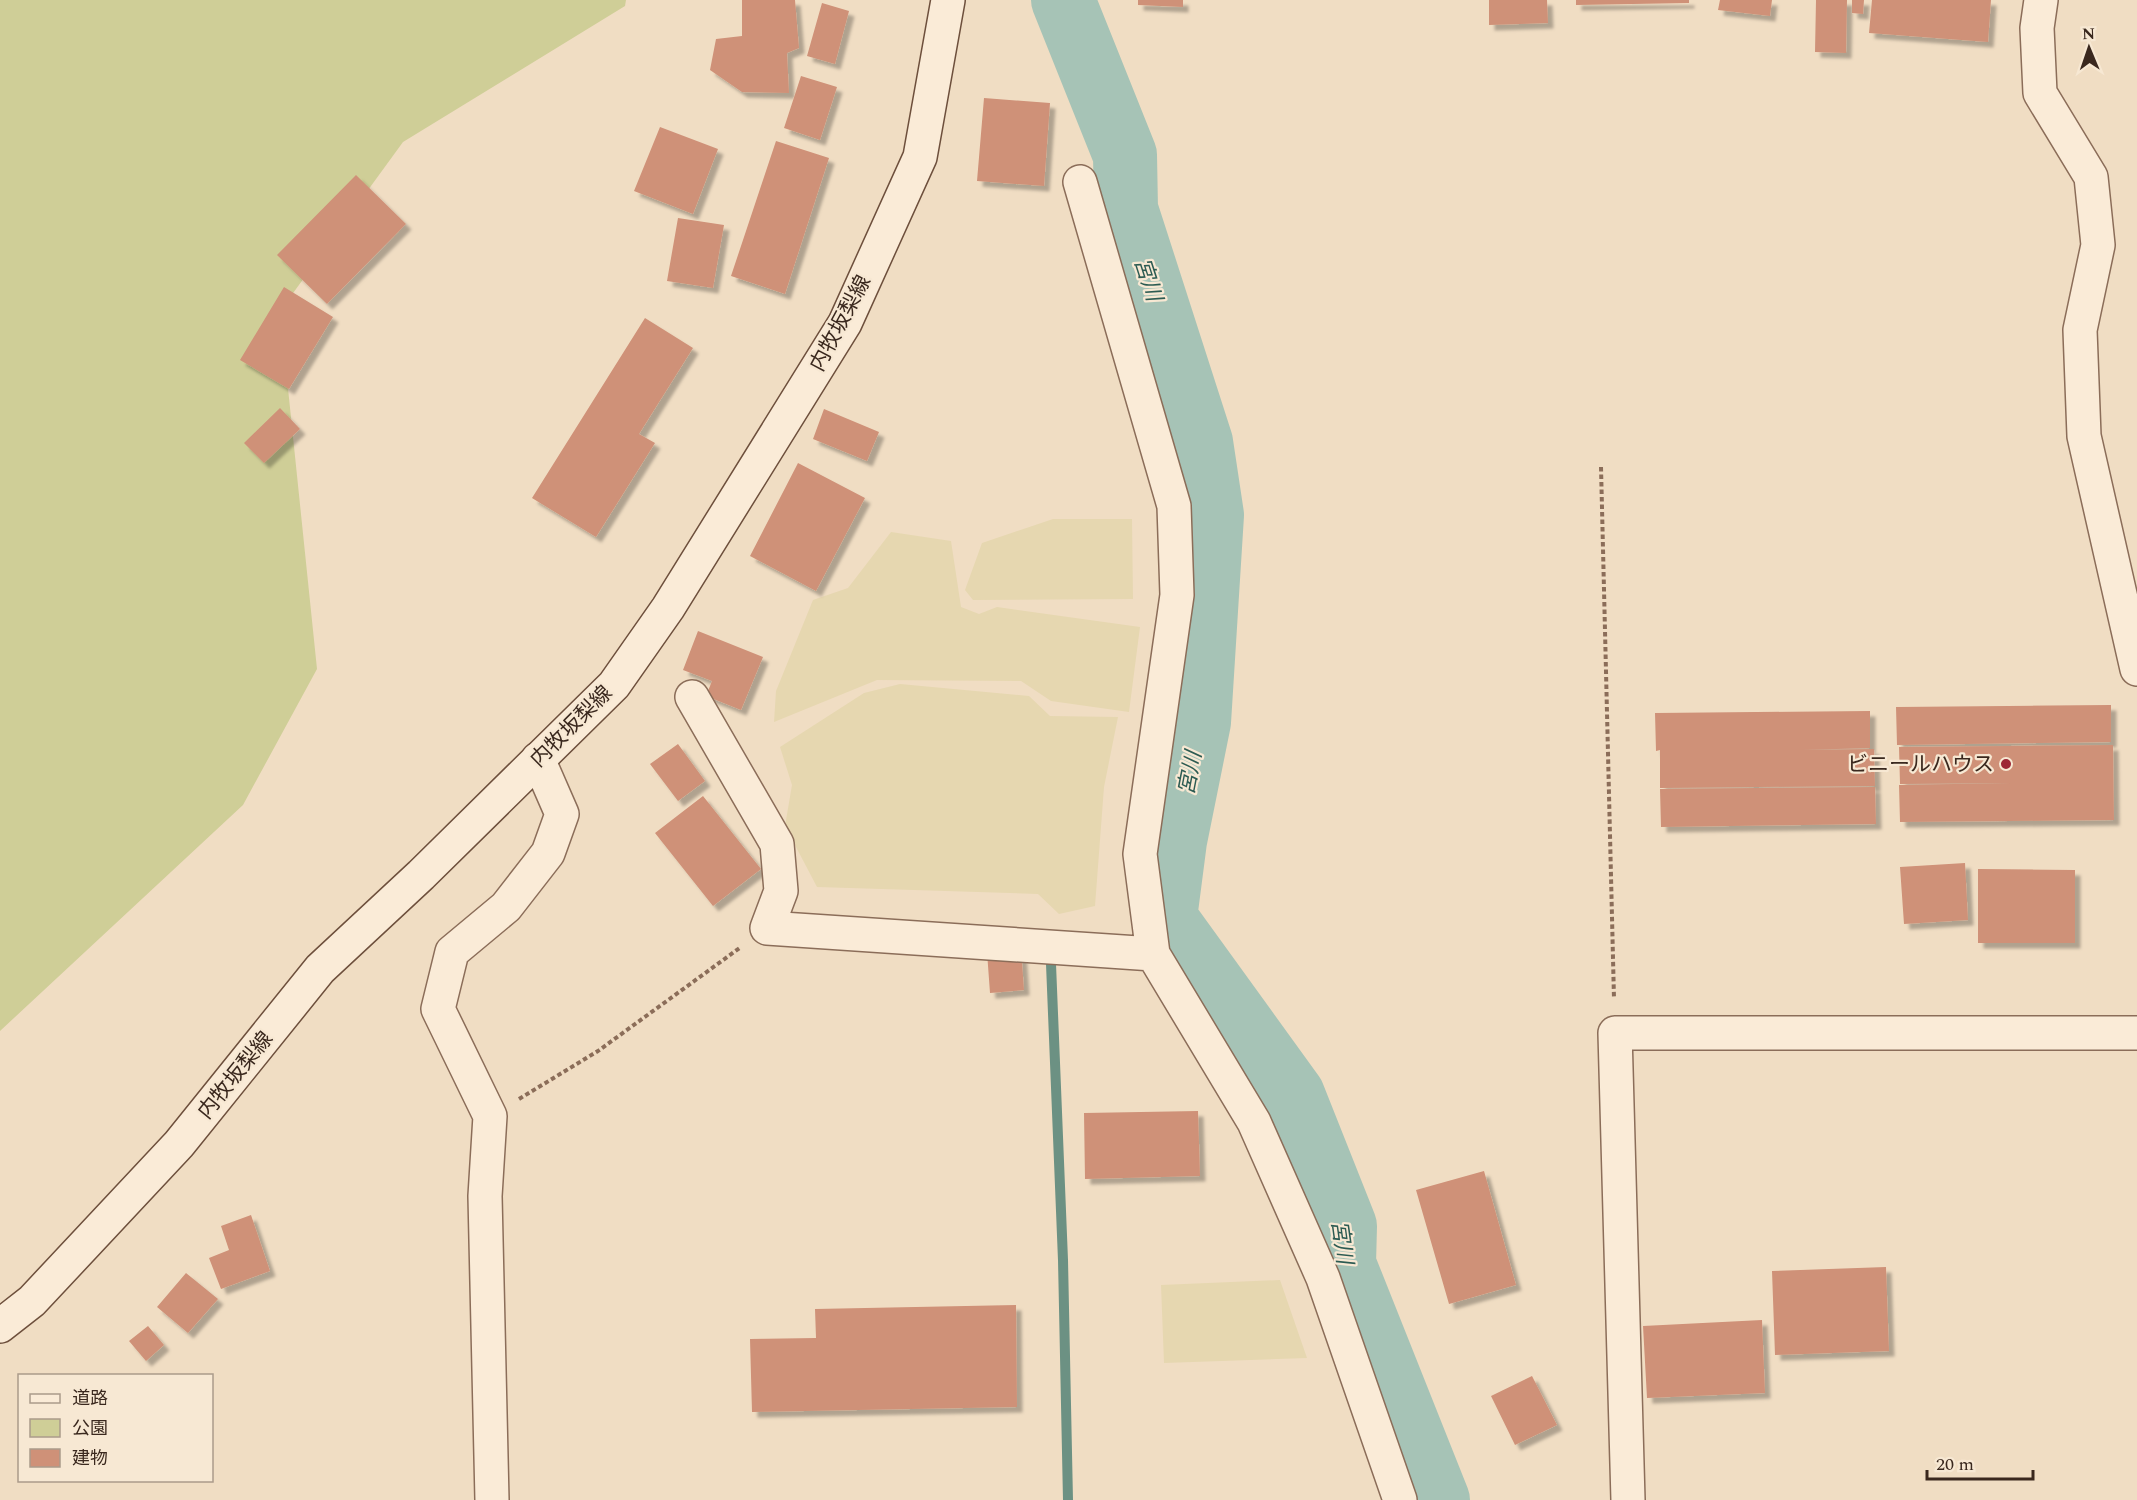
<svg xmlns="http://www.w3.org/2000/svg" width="2137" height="1500" viewBox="0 0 2137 1500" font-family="Spectral,'Noto Sans JP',serif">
<defs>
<filter id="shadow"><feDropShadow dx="5.5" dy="5.5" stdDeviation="1.5" flood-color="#0004"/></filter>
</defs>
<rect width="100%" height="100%" fill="#f0ddc3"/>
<path fill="#e6d7b0" d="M1053,519H1132L1133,599L973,600L965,590L982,543Z
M891,532L951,541L961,607L979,614L997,607L1140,627L1129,712L1051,701L1021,681L877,680L774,722L776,691L813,600L848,588Z
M900,684L1029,696L1050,716L1118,717L1104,787L1095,906L1059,914L1038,894L817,887L785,826L792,785L780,747L864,693Z
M1280,1280L1307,1358L1164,1363L1161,1285Z"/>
<path fill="#cfce97" d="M0,0H626L625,6L403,142L280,311L317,669L243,805L0,1031Z"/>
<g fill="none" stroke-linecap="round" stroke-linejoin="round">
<path stroke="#6c9183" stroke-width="10" d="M1051,964L1063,1260L1068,1500"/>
<path stroke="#a6c3b6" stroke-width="64" d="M1063,0L1125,155L1126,209L1201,442L1212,515L1199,722L1175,841L1165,918L1293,1095L1345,1226L1344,1264L1438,1500"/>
</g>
<path fill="#cf9178" filter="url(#shadow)" d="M742,0H795L799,48L787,53L789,93L742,92L710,70L716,39L742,36Z
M1138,0H1183V7L1138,5Z
M1489,0H1547L1548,23L1489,25Z
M1576,0H1689V3L1576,5Z
M1720,0H1772L1770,16L1718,10Z
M1816,0H1847L1846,53L1815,52Z
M1852,0H1864L1863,14L1852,13Z
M1872,0H1991L1988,42L1869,33Z
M822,3L849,11L835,64L807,56Z
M801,76L837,87L820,140L784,128Z
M984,98L1050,103L1044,186L977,181Z
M660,127L718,149L693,214L634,191Z
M776,141L829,158L785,294L731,276Z
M356,175L406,224L327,304L277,255Z
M678,218L724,225L713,288L667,281Z
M284,287L333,317L289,389L240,360Z
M645,318L693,348L639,434L655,443L596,537L532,498Z
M280,408L300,429L264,463L244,443Z
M824,409L879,432L867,461L813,439Z
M798,463L865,498L816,591L750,556Z
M698,631L763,657L741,710L706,696L712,681L683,670Z
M2111,705V742L1897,745L1896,707Z
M1870,711V748L1802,750L1874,749L1875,786L1660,788V750L1656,751L1655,713Z
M678,744L705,781L678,801L650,764Z
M2113,745L2114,820L1900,822L1899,785L2010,783L1900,784L1899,747Z
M1875,787L1876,824L1661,827L1660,789Z
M703,796L761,869L713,906L655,833Z
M1965,863L1968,920L1904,924L1900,867Z
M1978,869L2075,870V943H1978Z
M1021,949L1024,990L990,993L987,952Z
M1198,1111L1200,1176L1085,1179L1084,1113Z
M1484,1171L1516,1285L1449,1304L1416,1190Z
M251,1215L270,1271L221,1289L209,1258L229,1250L221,1226Z
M1886,1267L1889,1351L1775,1355L1772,1271Z
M186,1273L218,1299L188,1333L157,1307Z
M1016,1305L1017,1407L752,1412L750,1339L816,1338L815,1309Z
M1762,1320L1765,1393L1647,1398L1643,1326Z
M148,1326L164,1345L146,1361L129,1341Z
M1532,1376L1557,1425L1515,1445L1491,1396Z"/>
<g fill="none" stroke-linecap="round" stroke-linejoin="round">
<g stroke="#8b6d59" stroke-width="36">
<path id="street" d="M2041,0L2037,28L2040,93L2091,177L2098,245L2080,330L2084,436L2137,669
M1080,182L1174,506L1177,595L1140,854L1153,954L1254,1122L1323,1278L1400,1500
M692,697L777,844L781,891L767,928L1153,954
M492,1500L485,1196L490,1116L438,1009L452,952L506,907L548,853L562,814L538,759
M1628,1500L1615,1033H2137"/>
</g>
<g stroke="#6d4f3c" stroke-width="36">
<path id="secondary" d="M0,1326L32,1301L179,1144L320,969L421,875L614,685L668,608L845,323L920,157L948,0"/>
</g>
<path stroke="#8b6d59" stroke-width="4" stroke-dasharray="4.5 3" stroke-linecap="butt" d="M1601,467L1614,999
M519,1099L598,1051L741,947"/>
<use href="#street" stroke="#faebd7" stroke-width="33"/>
<use href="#secondary" stroke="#faebd7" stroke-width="33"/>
</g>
<circle fill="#9d2736" stroke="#f7e8d3" stroke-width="2" cx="2006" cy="764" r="6"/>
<g text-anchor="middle" stroke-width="4.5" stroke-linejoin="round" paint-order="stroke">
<g font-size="21" fill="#3a281e" stroke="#f7e8d3">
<text transform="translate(840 323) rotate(-62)" y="7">内牧坂梨線</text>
<text transform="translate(571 726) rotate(-45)" y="7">内牧坂梨線</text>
<text transform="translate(235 1075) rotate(-51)" y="7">内牧坂梨線</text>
</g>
<g font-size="21" fill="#3a281e" stroke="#f7e8d3" text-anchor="end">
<text x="1994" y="771">ビニールハウス</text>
</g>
<g font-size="22" font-style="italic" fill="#2c5b52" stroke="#f7e8d3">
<text transform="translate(1149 279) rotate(72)" y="8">宮川</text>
<text transform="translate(1189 773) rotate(-79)" y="8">宮川</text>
<text transform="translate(1343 1242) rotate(82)" y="8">宮川</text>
</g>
</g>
<rect x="18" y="1374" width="195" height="108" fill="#f7e8d3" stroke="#ab9b8b" stroke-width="1.5"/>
<rect x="30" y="1394" width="30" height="9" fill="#faebd7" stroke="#ab9b8b" stroke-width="1.5"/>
<text x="72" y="1404" font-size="18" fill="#3a281e">道路</text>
<rect x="30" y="1419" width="30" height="18" fill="#cfce97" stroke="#ab9b8b" stroke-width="1.5"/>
<text x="72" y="1434" font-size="18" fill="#3a281e">公園</text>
<rect x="30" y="1449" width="30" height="18" fill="#cf9178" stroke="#ab9b8b" stroke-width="1.5"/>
<text x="72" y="1464" font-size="18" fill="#3a281e">建物</text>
<g transform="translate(2089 48) rotate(358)" stroke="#f7e8d3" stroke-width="4.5" paint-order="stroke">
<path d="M0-4.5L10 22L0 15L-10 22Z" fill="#3a281e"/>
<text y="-9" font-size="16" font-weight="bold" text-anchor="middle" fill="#3a281e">N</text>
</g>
<path d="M1927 1470v9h106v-9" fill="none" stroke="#3a281e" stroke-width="3"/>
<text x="1936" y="1470" font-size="18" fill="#3a281e" stroke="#f7e8d3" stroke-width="4.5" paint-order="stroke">20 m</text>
</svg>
